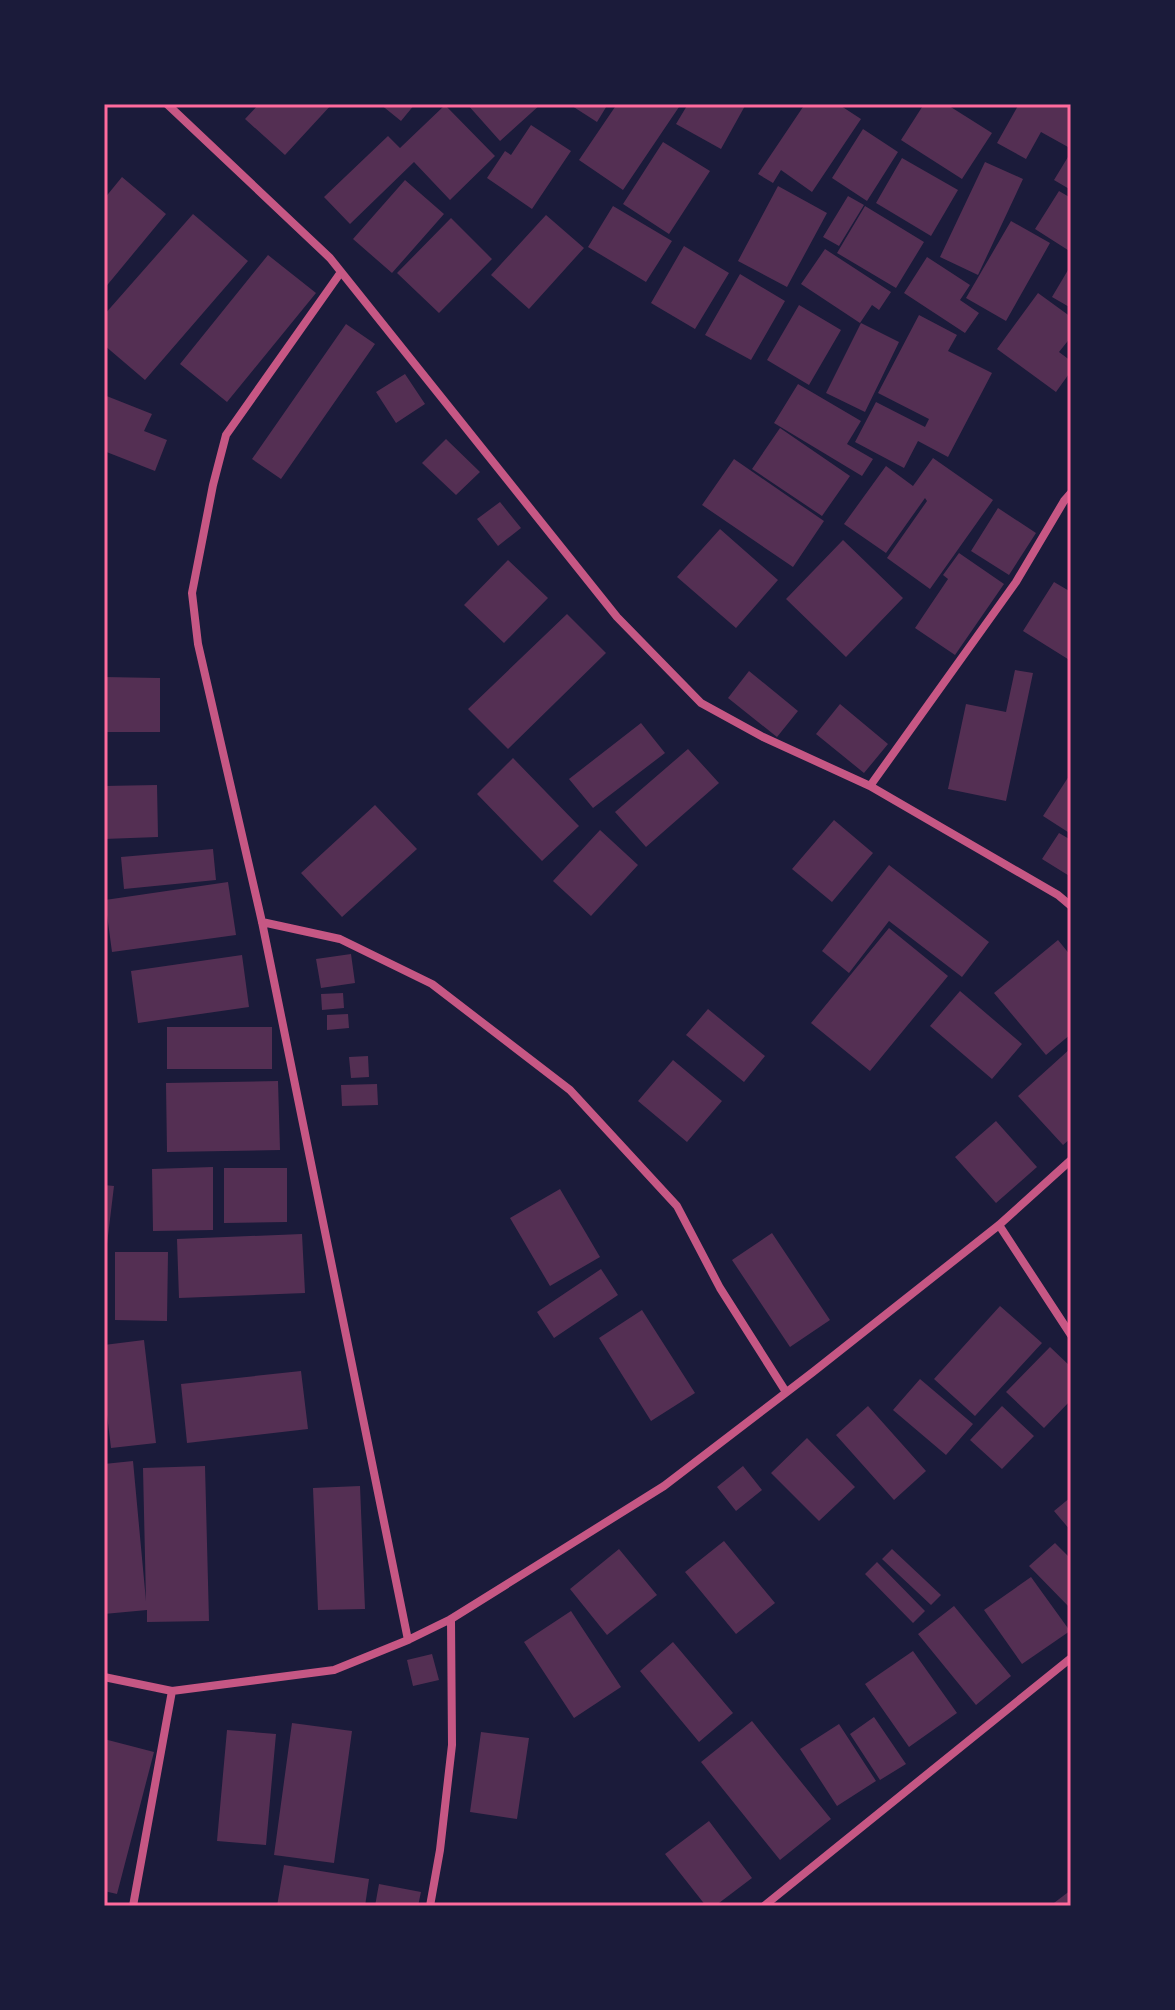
<svg xmlns="http://www.w3.org/2000/svg" width="1175" height="2010" viewBox="0 0 1175 2010" font-family="Arial,sans-serif">
<rect width="100%" height="100%" fill="#1b1b3a"/>
<path fill="#542f53" d="M259,104H332L285,155L245,119Z
M380,104H415L401,121Z
M467,104H541L500,141Z
M569,104H608L597,122Z
M617,104H681L623,190L579,160Z
M688,104H746L721,149L676,124Z
M805,104H838L861,119L812,192L781,170L773,183L758,174Z
M924,104H946L992,133L962,179L901,140Z
M1019,104H1071V141L1068,147L1041,132L1026,159L997,143Z
M445,105L495,156L450,200L414,162L350,224L324,197L388,136L400,148Z
M531,125L571,151L532,209L487,178L505,151L511,155Z
M863,129L898,152L867,201L832,178Z
M663,142L710,171L669,234L623,204Z
M1071,152V190L1054,180Z
M902,158L958,190L931,236L876,203Z
M985,162L1023,179L978,275L940,257Z
M122,177L166,214L104,289V199Z
M405,180L444,214L392,273L353,239Z
M778,186L827,213L787,287L738,261Z
M1059,191L1071,198V252L1035,229Z
M848,196L864,205L839,246L823,237Z
M613,206L672,241L646,282L588,247Z
M865,206L924,242L896,288L837,253Z
M193,214L248,261L145,380L104,345V315Z
M546,215L584,248L529,309L491,275Z
M451,218L492,259L439,313L397,273Z
M1011,221L1050,243L1006,321L966,298Z
M684,246L729,273L695,329L651,303Z
M825,249L891,292L879,310L872,305L860,323L801,284Z
M268,255L316,293L227,402L180,364Z
M927,257L970,285L960,300L979,313L965,333L904,293Z
M1071,265V308L1052,297Z
M740,274L785,301L751,360L705,335Z
M1038,293L1071,317V337L1059,352L1071,361V371L1056,392L997,349Z
M799,305L841,330L809,385L767,360Z
M919,315L957,335L948,351L992,373L948,457L918,441L904,468L855,442L876,402L925,427L929,419L878,393Z
M861,323L899,342L865,412L826,393Z
M346,324L375,344L281,479L252,459Z
M405,374L425,404L396,423L376,392Z
M798,384L861,421L847,444L873,459L862,476L774,423Z
M104,395L152,414L144,431L167,440L155,471L104,451Z
M780,428L850,476L822,516L752,469Z
M446,439L480,472L456,495L422,463Z
M933,458L993,500L930,589L887,558L927,501L925,498L886,553L844,524L886,466L913,486Z
M734,459L824,521L793,567L702,505Z
M500,502L521,528L498,546L477,519Z
M998,508L1036,533L1009,575L971,551Z
M720,529L778,580L736,628L677,577Z
M843,540L903,598L846,657L786,599Z
M959,553L1004,584L955,655L915,628L948,579L943,575Z
M508,560L548,598L504,643L464,605Z
M1054,582L1071,592V661L1023,631Z
M567,614L606,653L508,749L468,709Z
M1015,670L1033,673L1006,801L948,789L966,704L1006,712Z
M749,671L798,711L777,737L728,698Z
M104,677L160,678V732H104Z
M840,704L888,744L864,773L816,734Z
M641,723L665,753L593,808L569,779Z
M688,749L719,783L646,847L615,812Z
M513,758L579,826L542,861L477,794Z
M1071,773V834L1043,816Z
M157,785L158,837L104,839V786Z
M375,805L417,849L342,917L301,873Z
M834,820L873,853L832,902L792,869Z
M600,830L638,865L591,916L553,881Z
M1059,833L1071,840V877L1042,859Z
M213,849L216,880L124,889L121,857Z
M889,865L989,942L962,977L889,921L849,973L822,951Z
M228,882L236,935L112,952L105,900Z
M889,928L948,976L870,1071L811,1023Z
M1058,940L1071,956V1034L1046,1055L994,993Z
M351,954L355,983L321,988L316,959Z
M242,955L249,1007L138,1023L131,971Z
M960,991L1022,1044L992,1079L930,1026Z
M343,993L344,1008L322,1010L321,994Z
M708,1009L765,1056L744,1082L686,1035Z
M348,1014L349,1028L327,1030V1015Z
M167,1027H272V1069H167Z
M1071,1048V1138L1063,1145L1018,1096Z
M368,1056L369,1077L351,1078L349,1057Z
M673,1060L722,1101L687,1142L638,1101Z
M278,1081L280,1150L167,1152L166,1083Z
M377,1084L378,1105L342,1106L341,1085Z
M996,1121L1037,1167L996,1203L955,1157Z
M213,1167V1230L153,1231L152,1169Z
M224,1168H287V1222L224,1223Z
M104,1185L114,1186L107,1244H104Z
M560,1189L600,1257L550,1286L510,1218Z
M772,1233L830,1320L790,1347L732,1260Z
M302,1234L305,1293L179,1298L177,1239Z
M115,1252H168L167,1321L115,1320Z
M601,1269L618,1295L554,1338L537,1312Z
M1000,1306L1042,1343L975,1416L934,1379Z
M642,1310L695,1393L651,1421L599,1338Z
M144,1340L156,1443L111,1448L104,1390V1345Z
M1050,1347L1071,1367V1400L1044,1428L1006,1392Z
M301,1371L308,1429L187,1443L181,1384Z
M920,1379L973,1424L946,1455L893,1410Z
M868,1406L926,1471L894,1500L836,1435Z
M1002,1406L1034,1436L1002,1469L970,1440Z
M807,1438L855,1487L819,1521L771,1473Z
M133,1461L146,1601L143,1468L205,1466L209,1621L147,1622V1610L104,1614V1464Z
M743,1466L762,1490L736,1511L717,1487Z
M360,1486L365,1609L318,1610L313,1488Z
M1071,1497V1531L1054,1511Z
M724,1541L775,1603L736,1634L685,1572Z
M1055,1543L1071,1559V1609L1029,1566Z
M619,1549L657,1595L607,1635L570,1589Z
M892,1549L941,1595L931,1605L882,1559Z
M877,1562L925,1611L913,1623L865,1574Z
M1031,1577L1070,1631L1022,1664L984,1610Z
M954,1606L1011,1676L976,1705L918,1634Z
M571,1611L621,1687L574,1718L524,1642Z
M673,1642L733,1713L699,1742L640,1671Z
M913,1651L957,1713L909,1747L865,1684Z
M432,1654L439,1680L413,1686L407,1660Z
M874,1717L906,1764L880,1780L850,1734Z
M752,1721L831,1819L780,1860L701,1762Z
M292,1723L352,1731L334,1863L274,1855Z
M839,1724L876,1781L837,1806L800,1749Z
M227,1730L276,1734L266,1845L217,1841Z
M481,1732L529,1738L517,1819L470,1812Z
M104,1739L154,1752L117,1894L104,1891Z
M709,1821L752,1878L715,1906H706L665,1854Z
M284,1865L369,1879L365,1906H277Z
M379,1884L421,1892L418,1906H375Z
M1071,1890V1906H1050Z"/>
<g fill="none" stroke-linecap="round" stroke-linejoin="round">
<path stroke="#c65784" stroke-width="8" d="M167,104L330,258L617,617L701,703L763,737L870,786L1058,895L1071,906
M341,272L226,435L213,485L192,593L198,644L262,922L408,1640
M870,786L1016,582L1064,501L1071,493
M262,922L340,939L432,984L570,1090L677,1206L720,1288L786,1392
M999,1225L1071,1335
M104,1677L172,1691L334,1670L408,1640L451,1619L664,1486L813,1372L999,1225L1071,1160
M133,1906L172,1691
M430,1906L440,1850L452,1745L451,1619
M764,1906L1071,1658"/>
</g>
<rect width="1175" height="2010" fill="none" stroke="#1b1b3a" stroke-width="212"/>
<rect x="106" y="106" width="963" height="1798" fill="none" stroke="#ff6b9d" stroke-width="3"/>
</svg>
